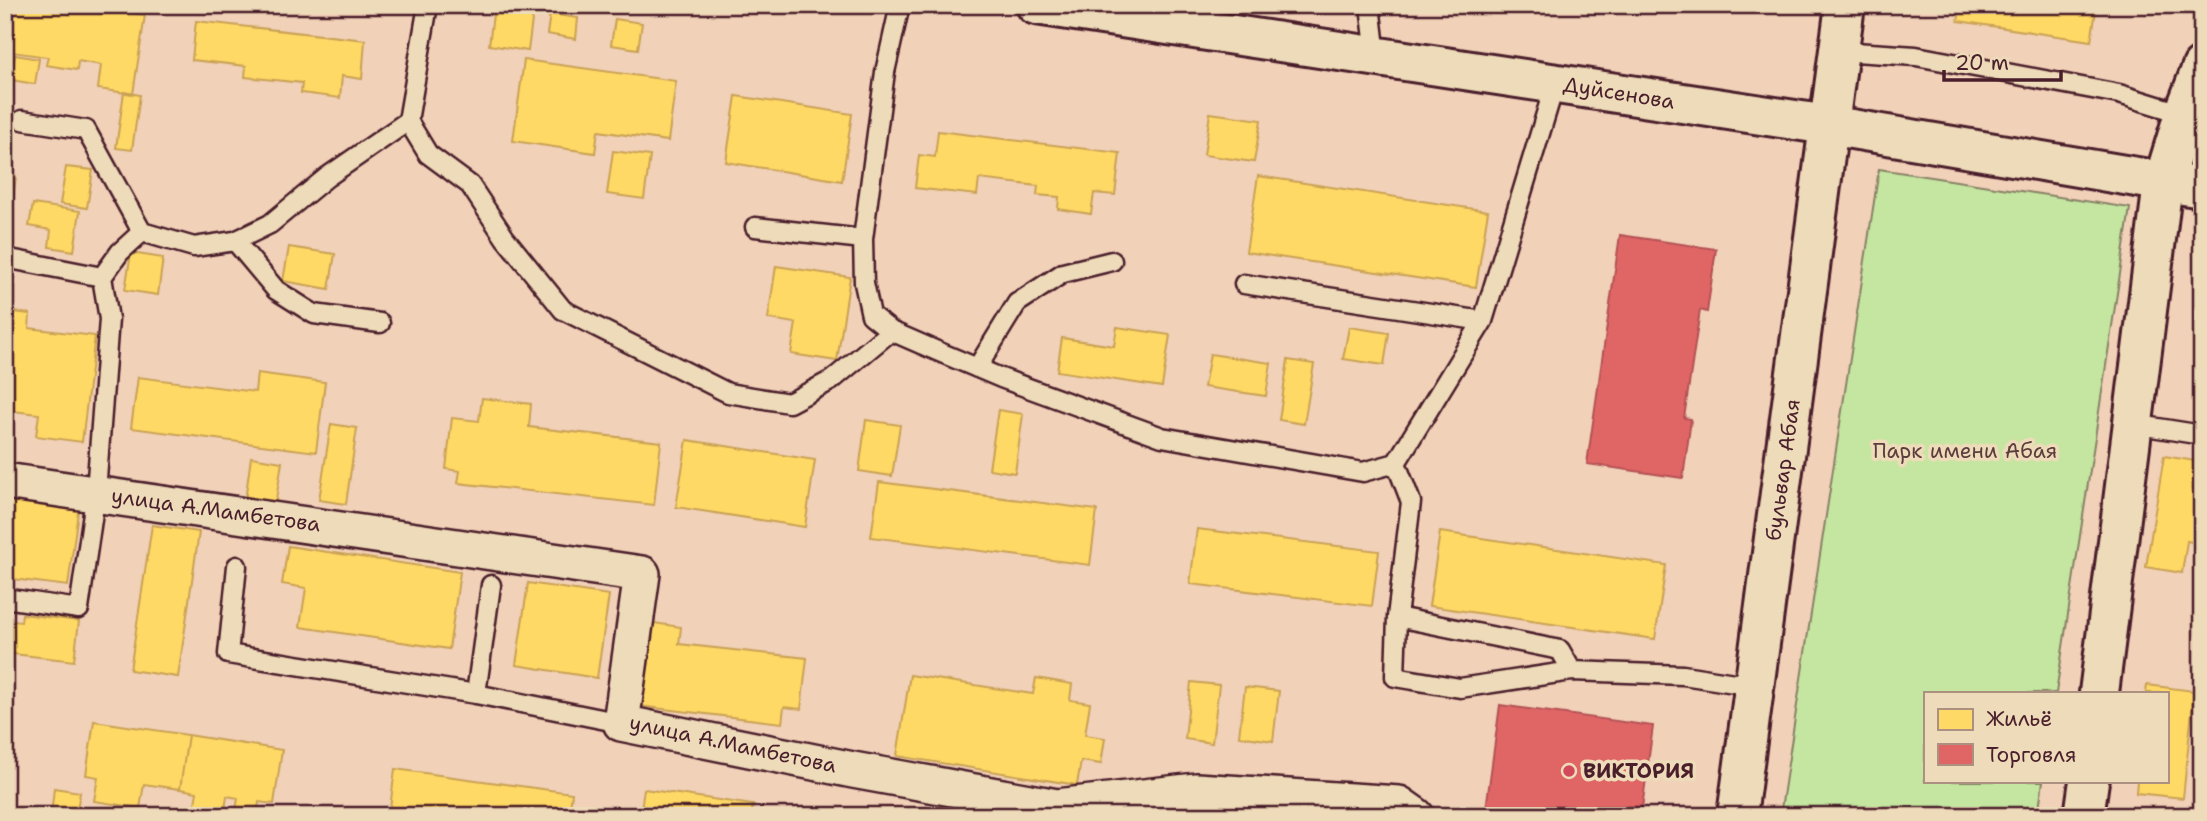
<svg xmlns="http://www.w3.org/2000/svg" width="2207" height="821" viewBox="0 0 2207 821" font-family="'Shantell Sans',sans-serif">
<rect width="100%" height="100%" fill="#f1d1b8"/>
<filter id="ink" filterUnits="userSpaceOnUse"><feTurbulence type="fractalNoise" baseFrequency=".0143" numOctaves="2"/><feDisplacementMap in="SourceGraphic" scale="14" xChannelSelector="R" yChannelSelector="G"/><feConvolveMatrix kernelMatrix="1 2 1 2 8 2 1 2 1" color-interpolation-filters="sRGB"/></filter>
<g filter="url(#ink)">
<path fill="#c4e6a0" stroke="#878266" stroke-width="2" d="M1879,169L2130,208L2056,693H1925V781H2043L2038,816H1780Z"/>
<path fill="#ffd966" stroke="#c9a154" stroke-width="2" d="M5,5H83L145,15L133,94L98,89L101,65L78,61L77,70L46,65L48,57L5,51Z
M1961,5H2097L2091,41L1958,21Z
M494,7L533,12L528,51L489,45Z
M550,14L578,18L576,39L547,34Z
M615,19L642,23L638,49L611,45Z
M196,21L365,40L362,79L342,76L340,98L301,93L302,83L245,77L246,66L192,60Z
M15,55L39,59L35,84L11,80Z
M524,60L676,81L668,141L598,131L595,153L513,141Z
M124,92L140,95L132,150L116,148Z
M736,96L852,114L842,181L726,162Z
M1210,113L1261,120L1254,162L1204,155Z
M938,131L1120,153L1115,195L1094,193L1091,214L1058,209L1059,197L1037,195L1038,186L979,179L977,195L915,188L919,155L935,157Z
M613,151L650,156L644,199L607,194Z
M66,167L93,170L87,208L60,204Z
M5,174L16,176L13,199L5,198Z
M1258,176L1488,211L1476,287L1246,252Z
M33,204L80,211L74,251L49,247L51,230L29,226Z
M289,247L335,254L329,289L283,281Z
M131,253L163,258L158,295L125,290Z
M776,266L850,277L837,361L791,354L796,323L768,319Z
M5,311L30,314L29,328L95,336L82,442L36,436L39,414L5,410Z
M1117,327L1170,335L1162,387L1057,371L1062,338L1114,346Z
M1349,327L1389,333L1384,365L1343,359Z
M1210,354L1271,363L1266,396L1204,387Z
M1288,360L1314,364L1304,424L1279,420Z
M257,373L325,382L316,452L131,428L138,377L255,392Z
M482,398L531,404L529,427L661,442L654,505L458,483L460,471L446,469L452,418L479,421Z
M998,410L1023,414L1015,473L989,469Z
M866,420L900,425L892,476L859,471Z
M331,424L357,428L346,504L319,500Z
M687,440L815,460L805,527L676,507Z
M2164,456L2202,462V544L2187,541L2182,573L2146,567Z
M251,457L282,462L275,506L245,501Z
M879,482L1097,510L1090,565L871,537Z
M5,494L79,504L68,586L5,578Z
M152,525L199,532L178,677L130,670Z
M1197,529L1379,551L1372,606L1190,584Z
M1440,532L1666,565L1655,639L1429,606Z
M288,546L460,572L449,649L300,627L306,588L282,584Z
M528,583L609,595L597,678L516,665Z
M22,614L79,621L74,661L5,653V620L21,622Z
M647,622L681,627L679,644L807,658L801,709L784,707L782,723L638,706Z
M910,675L1033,694L1036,678L1072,684L1070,700L1090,703L1085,735L1105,738L1101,764L1081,761L1077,785L897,756Z
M1191,682L1219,685L1212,743L1185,739Z
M2147,685L2194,691L2183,798L2136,793L2137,781H2167V693H2146Z
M1245,687L1279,691L1273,741L1239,736Z
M5,706H11L5,747Z
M94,721L188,735L180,789L144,784L140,808L94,801L98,777L86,775Z
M188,735L282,750L274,804L259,802L257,815L236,811L238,798L227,796L224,816L193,815L197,792L180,789Z
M395,769L572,793L569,816H389Z
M54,788L80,792L76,816H51Z
M644,789L753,805L751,816H640Z"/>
<path fill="#e06666" stroke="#b35154" stroke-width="2" d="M1620,235L1716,249L1707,312L1700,310L1684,418L1691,419L1683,478L1587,464Z
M1500,705L1653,726L1641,816H1485Z"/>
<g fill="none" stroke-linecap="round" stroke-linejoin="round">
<g stroke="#4a1f2b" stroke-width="23">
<path id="service" d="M900,5L885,72L863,239L864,283L871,315L891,331L937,351L1001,378L1162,437L1363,472L1396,463L1483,321L1555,84
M1370,5L1376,56
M1839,51L1916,56L2119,94L2184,114
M22,120L86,130L142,232L194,247L235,241L270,224L327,177L408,121L428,5
M408,121L428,154L470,185L505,238L563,310L728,393L789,403L832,380L891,331
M755,227L863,239
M235,241L276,290L314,314L380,323
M5,258L102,277
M1244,284L1483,321
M977,368L1017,303L1063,273L1112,261
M2133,424L2202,435
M1396,463L1411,502L1397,617L1395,677L1460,688L1572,671L1683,675L1754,686
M237,566L228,654L476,694L621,723
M5,598L79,609L96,492L109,319L102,277L120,252L142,232
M1397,617L1560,650L1572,671
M476,694L491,585"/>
</g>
<g stroke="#4a1f2b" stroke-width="40">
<path id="minor" d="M5,481L642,574L621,723L853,770L1057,807L1196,791L1399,804L1416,816"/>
</g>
<g stroke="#4a1f2b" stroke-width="44">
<path id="tertiary" d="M1036,5L1828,125L2202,188
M2099,693L2163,183L2184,114L2202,67
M1737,816L1845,5
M2084,816L2089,781"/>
</g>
<use href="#service" stroke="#eedbb9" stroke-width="18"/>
<use href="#minor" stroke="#eedbb9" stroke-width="35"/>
<use href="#tertiary" stroke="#eedbb9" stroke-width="38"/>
</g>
</g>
<circle fill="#d1495b" stroke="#eedbb9" stroke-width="2.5" cx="1569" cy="771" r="7"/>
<g text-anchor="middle" stroke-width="7" stroke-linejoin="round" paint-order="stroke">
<g font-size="21" fill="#4a1f2b" stroke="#eedbb9">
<text transform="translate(1619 93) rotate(9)" y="7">Дуйсенова</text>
<text transform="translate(1783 470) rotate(-82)" y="7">бульвар Абая</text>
<text transform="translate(216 510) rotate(8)" y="7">улица А.Мамбетова</text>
<text transform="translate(733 744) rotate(12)" y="7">улица А.Мамбетова</text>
</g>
<g font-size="21" fill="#5c3d3d" stroke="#eedbb9">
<text x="1965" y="458">Парк имени Абая</text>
</g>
<g font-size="21" font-weight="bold" fill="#4a1f2b" stroke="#eedbb9" text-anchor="start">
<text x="1583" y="778">ВИКТОРИЯ</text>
</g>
</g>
<rect width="2207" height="821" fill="none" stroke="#eedbb9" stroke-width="28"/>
<rect x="14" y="14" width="2179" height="793" fill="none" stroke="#4a1f2b" stroke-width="2.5" filter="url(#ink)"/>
<rect x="1924" y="692" width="245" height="91" fill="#eedbb9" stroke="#ac9080" stroke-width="2"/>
<rect x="1938" y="709" width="35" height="21" fill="#ffd966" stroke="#ac9080" stroke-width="2"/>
<text x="1986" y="726" font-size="21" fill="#4a1f2b">Жильё</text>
<rect x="1938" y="744" width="35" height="21" fill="#e06666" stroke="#ac9080" stroke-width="2"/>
<text x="1986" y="762" font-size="21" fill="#4a1f2b">Торговля</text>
<path d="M1944 70v10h117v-10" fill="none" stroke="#4a1f2b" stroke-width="3.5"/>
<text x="1955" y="70" font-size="21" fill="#4a1f2b" stroke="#eedbb9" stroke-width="5" paint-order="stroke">20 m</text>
</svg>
